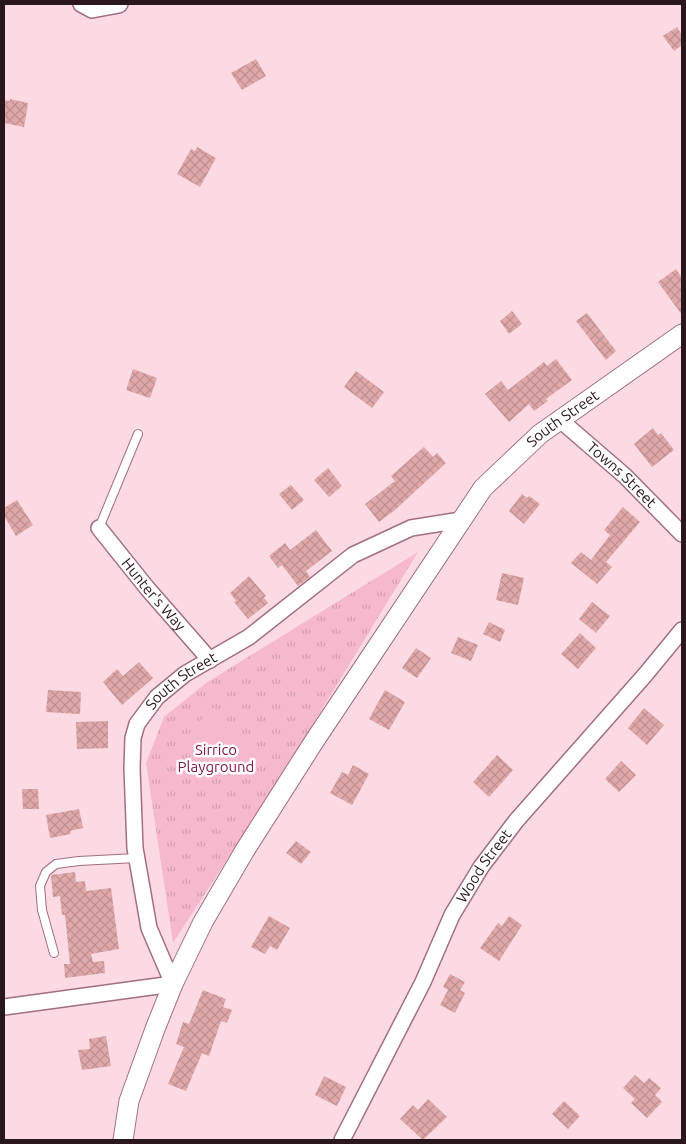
<svg xmlns="http://www.w3.org/2000/svg" width="686" height="1144" viewBox="0 0 686 1144" font-family="Ubuntu,sans-serif">
<defs>
<pattern id="grass-tufts" width="24" height="20" patternUnits="userSpaceOnUse" patternTransform="scale(1.25)"><rect width="24" height="20" fill="#f6b8cd"/><path d="M3 7l-1-3M5 7V3M7 7l1-3M15 17l-1-3M17 17v-4M19 17l1-3" fill="none" stroke="#d39db0"/></pattern>
<pattern id="building-cross-hatch" width="8" height="8" patternUnits="userSpaceOnUse" patternTransform="scale(1.25)"><rect width="8" height="8" fill="#e0a8a9"/><path d="M0 0l8 8M0 8l8-8" fill="none" stroke="#c09091"/></pattern>
</defs>
<rect width="100%" height="100%" fill="#fcdae4"/>
<path fill="url(#grass-tufts)" d="M418,552L283,773L173,943L146,763L164,717L206,683Z"/>
<path fill="#f6b8cd" d="M213,707L261,755L233,783L186,737Z"/>
<path fill="url(#building-cross-hatch)" d="M677,27L682,35V45L674,51L663,36Z
M256,59L266,76L242,90L231,73Z
M10,99L28,103L24,127L4,123V100L10,101Z
M197,147L216,158L200,187L177,174L191,149L195,151Z
M676,269L682,278V315L658,282Z
M512,311L522,324L509,334L500,321Z
M587,313L616,351L606,360L576,321Z
M556,359L572,380L546,399L548,401L534,411L529,404L509,422L485,394L501,381L508,390L544,362L547,366Z
M133,369L157,378L150,398L126,390Z
M356,371L384,392L372,408L344,387Z
M653,428L658,435L661,433L674,450L652,467L634,444Z
M424,447L433,457L437,453L446,463L395,510L379,522L365,504L395,481L391,476Z
M328,468L342,486L329,497L314,480Z
M291,485L304,500L292,510L279,494Z
M522,494L527,498L529,496L540,504L524,524L509,511Z
M17,500L33,525L16,536L4,516V508Z
M623,507L640,522L606,562L612,567L597,584L571,563L581,552L591,560L610,535L604,530Z
M316,530L332,551L306,571L310,577L298,586L282,565L278,568L269,556L285,543L290,550Z
M502,573L524,578L518,605L496,600Z
M249,576L266,596L264,598L268,603L248,619L234,602L236,601L230,593Z
M592,602L610,616L596,633L579,619Z
M489,622L505,630L500,642L483,634Z
M580,633L596,648L578,669L561,654Z
M458,637L478,645L471,661L451,653Z
M416,648L431,658L417,678L402,668Z
M139,662L153,678L122,705L103,682L117,669L123,676Z
M48,690L81,692L80,714L46,712Z
M385,690L405,702L389,730L369,719Z
M644,708L664,725L647,745L628,728Z
M108,721V748L77,749L76,722Z
M497,755L513,770L489,797L473,782Z
M621,761L636,775L619,792L605,779Z
M353,765L369,774L352,805L330,793L342,772L348,775Z
M22,789H38L39,809H23Z
M79,809L83,828L70,831L71,834L50,838L46,815Z
M296,841L311,852L301,864L286,853Z
M75,872L76,882L85,881L86,891L111,888L119,949L91,954L93,962L104,961L105,973L65,978L64,964H70L65,915H62L60,896L53,897L51,875Z
M269,916L290,928L277,950L270,946L265,954L251,947Z
M509,916L522,925L499,961L480,948L498,923L502,926Z
M450,974L465,982L460,990L465,993L455,1013L440,1005L448,990L443,987Z
M203,990L226,999L223,1007L232,1010L227,1023L221,1021L209,1056L202,1053L186,1091L168,1084L184,1047L176,1044L183,1022L189,1024Z
M106,1036L111,1066L82,1070L78,1050L90,1049L89,1039Z
M635,1075L644,1083L649,1078L661,1088L655,1095L662,1102L647,1118L631,1103L635,1099L623,1088Z
M324,1076L346,1087L337,1106L315,1095Z
M428,1099L447,1117L423,1140L400,1119L413,1105L418,1110Z
M564,1101L580,1116L568,1129L552,1114Z"/>
<g fill="none" stroke-linecap="round" stroke-linejoin="round">
<g stroke="#a16f81" stroke-width="10">
<path id="service" d="M99,528L138,434
M54,953L42,910L40,886L46,872L56,864L79,861L137,858"/>
</g>
<g stroke="#a16f81" stroke-width="18">
<g id="minor">
<path d="M81,4L92,10L119,5L120,4"/>
<path id="s1" d="M559,419L625,476L682,534"/>
<path id="s2" d="M99,528L147,588L210,660"/>
<path id="s3" d="M4,1007L173,984L149,928L135,848L132,768L133,738L137,724L157,697L185,674L249,637L353,555L411,528L461,520"/>
<path id="s4" d="M342,1140L423,982L452,915L481,867L516,821L645,675L682,630"/>
</g>
</g>
<g stroke="#a16f81" stroke-width="21">
<g id="tertiary">
<path id="s5" d="M123,1140L129,1101L155,1029L173,984L203,922L245,850L315,740L483,488L540,434L682,334"/>
</g>
</g>
<use href="#service" stroke="#fff" stroke-width="8"/>
<use href="#minor" stroke="#fff" stroke-width="15"/>
<use href="#tertiary" stroke="#fff" stroke-width="19"/>
</g>
<g text-anchor="middle" stroke-width="5" stroke-linejoin="round" paint-order="stroke">
<g font-size="15" fill="#2a171e" stroke="#fff">
<text dy="5" stroke="none"><textPath href="#s5" startOffset="856">South Street</textPath></text>
<text dy="5" stroke="none"><textPath href="#s1" startOffset="84">Towns Street</textPath></text>
<text dy="5" stroke="none"><textPath href="#s2" startOffset="86">Hunter's Way</textPath></text>
<text dy="5" stroke="none"><textPath href="#s3" startOffset="500">South Street</textPath></text>
<text dy="5" stroke="none"><textPath href="#s4" startOffset="309">Wood Street</textPath></text>
</g>
<g font-size="15" fill="#82184b" stroke="#fff">
<text x="216" y="755">Sirrico<tspan x="216" dy="17">Playground</tspan></text>
</g>
</g>
<rect width="686" height="1144" fill="none" stroke="#2a171e" stroke-width="10"/>
</svg>
